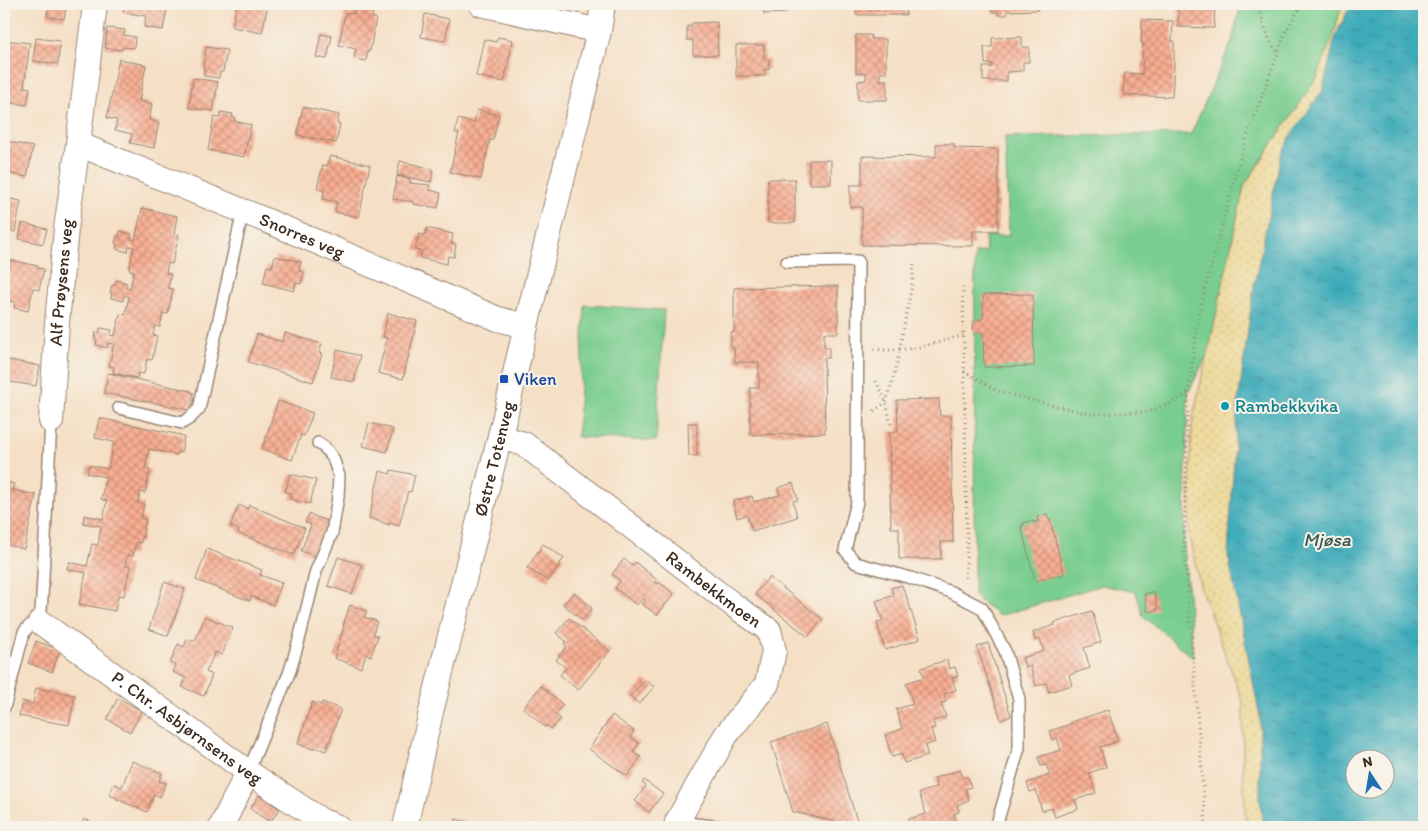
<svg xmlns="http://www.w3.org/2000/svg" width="1428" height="831" viewBox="0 0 1428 831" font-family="Itim,sans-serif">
<defs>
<pattern id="sand-dots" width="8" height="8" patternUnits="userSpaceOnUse" patternTransform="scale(1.25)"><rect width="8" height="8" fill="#eeda9e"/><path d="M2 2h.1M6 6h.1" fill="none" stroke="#cdbb88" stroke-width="1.8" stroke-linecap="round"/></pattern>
<pattern id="water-ripples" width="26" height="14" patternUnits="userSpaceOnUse" patternTransform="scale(1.25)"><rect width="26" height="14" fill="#3cabb9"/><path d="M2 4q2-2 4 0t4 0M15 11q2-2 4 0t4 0" fill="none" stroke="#348b96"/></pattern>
<pattern id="building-cross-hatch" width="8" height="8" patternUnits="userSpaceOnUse" patternTransform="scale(1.25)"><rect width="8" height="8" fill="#f9ae93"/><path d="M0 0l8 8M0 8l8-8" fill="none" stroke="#cb8e77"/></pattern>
</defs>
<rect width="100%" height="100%" fill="#f7f3e8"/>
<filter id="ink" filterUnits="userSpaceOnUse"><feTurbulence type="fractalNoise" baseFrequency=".02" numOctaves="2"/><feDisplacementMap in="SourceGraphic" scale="10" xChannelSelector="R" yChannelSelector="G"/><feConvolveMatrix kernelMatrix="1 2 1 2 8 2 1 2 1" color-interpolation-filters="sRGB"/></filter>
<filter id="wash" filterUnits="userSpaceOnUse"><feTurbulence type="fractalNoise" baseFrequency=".0096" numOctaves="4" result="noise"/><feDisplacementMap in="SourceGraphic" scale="20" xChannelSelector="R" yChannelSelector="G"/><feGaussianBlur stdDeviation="1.12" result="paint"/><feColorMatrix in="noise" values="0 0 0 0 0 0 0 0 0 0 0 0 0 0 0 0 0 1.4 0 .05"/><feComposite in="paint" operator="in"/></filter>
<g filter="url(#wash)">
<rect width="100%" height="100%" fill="#f5dfc5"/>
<path fill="url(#sand-dots)" stroke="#94825e" d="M1342,4H1371L1256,648L1272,827H1246L1243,770V702L1201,589L1189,537L1191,444L1193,417L1244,186L1318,76L1335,30Z"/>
<path fill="#79cd8f" stroke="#5a7c56" d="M1241,4H1342L1335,30L1318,76L1244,186L1208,353L1188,393L1184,542L1193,658L1143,616L1136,592L1102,585L999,616L974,596L975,253L986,252L985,236H1009L1005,137L1191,134L1232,41Z
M585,305L664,310L656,441L577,437Z"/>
<path fill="url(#water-ripples)" stroke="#3c6a6c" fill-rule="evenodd" d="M1351,4H1424V827H1263L1260,799V717L1228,555L1237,410L1254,286L1281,155L1293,132L1323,90L1335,37ZM1356,758H1386V788H1356Z"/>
<g id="blocks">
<path fill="url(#building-cross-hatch)" d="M49,4H67L64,19L47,17Z
M124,4H168L163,30L144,27L146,16L123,12Z
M237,4H268L262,33L232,27Z
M763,4H786V13L764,14Z
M856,4H906V15H856Z
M992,4H1038V10L1007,11V15H998V12H992Z
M1179,4H1215L1214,28L1178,27Z
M355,9L373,13L372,18H376L370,51H368L366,61L354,59L356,49L339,45L345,13L354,14Z
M425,14L449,19L445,41L421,37Z
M1142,20L1173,21L1172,41H1174V65L1172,97L1124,95V93H1123L1125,73L1142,74L1143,43H1141Z
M717,22L718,55H693V40H687V26H692V23Z
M107,28L125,30L124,35L135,37L134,48L123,47L122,50L105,48Z
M321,34L332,36L327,59L316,57Z
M856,35H871V39H886V73H880V80H887V100H858V81L866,80V73H856Z
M498,37L513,40L504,82L476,76L484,39L496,42Z
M1022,37V47H1029V62H1023V71L1007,72V81H983V67H992V64H985L984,47H992V38Z
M36,38L60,41L58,64L33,61Z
M4,40L30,43L24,87L30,88L27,105L4,102Z
M736,45H764V59H769V69L764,70L765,76H736Z
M206,47L227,50L223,72H220L219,78L204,76L205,70L203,69Z
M119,59L146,65L139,101L152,104L149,120L159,122L154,148L130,143L132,134L115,130L117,120L107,118Z
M193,78L218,82L213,111L189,108Z
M303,107L339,115L337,124H340L336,143L297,135Z
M477,110L499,115L493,140H490L481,179L450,172L459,133H455L458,119L474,123Z
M221,112L233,114L232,117L235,118L234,121L251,125L244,157L208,150L214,117L220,118Z
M4,138L8,139L7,141L33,147L27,177L7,173L6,174H4Z
M936,144H954V148L998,149V231H973V246L862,245V207H850V185H862V156L936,157Z
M330,156L370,165L359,217L335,212L337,202L323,199L324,190L317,188L323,165L327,166Z
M809,160H831V184H809Z
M400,161L433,169L431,182L397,175Z
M397,176L410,179V183L430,185L429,190L441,193L438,208L413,204L414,202L393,199Z
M768,179H795V223H768Z
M4,198L21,201L15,232L4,229Z
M142,208L177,216L174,234L179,235L172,264L168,263L166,273L171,274L168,288L173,289L168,314L163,313L160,327L155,326L153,335L157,336L152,360L147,359L144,374L138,373L137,378L113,373L114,367L109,366L114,344L108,343L107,348L96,345L97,340H95L96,332L99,333L100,328L112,330L110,335L115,336L120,314L125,315L129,297L124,295L123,301L111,298L112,293H110L112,285L114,286L116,280L127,283L126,288L130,289L134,271L129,270L134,247L129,246L128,252L116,249L117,244L115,243L117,236H119L120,231L132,234L131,239L135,240Z
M22,223L47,229L43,244L19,239Z
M427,228L453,234L451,244H456L454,257L448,256L447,264L420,258L422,251L415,250L419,234L425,235Z
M4,245L9,246L5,265L9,266L10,260L38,266L37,268L44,269L39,290L33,288L28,311L14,308L15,302L4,300Z
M275,256L301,262L299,271L304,272L301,284L296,283L294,291L263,283L267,266L272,267Z
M838,286V333H824V347H829V358H824L825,433L750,435V388H759V362H735L734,347H731V332L734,333V288Z
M1033,294L1034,366L984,367L983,333H976L973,329V326L974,322L976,320L983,319V295Z
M388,313L417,321L403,379L378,373L387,338L383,337Z
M285,333L322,344L319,353L322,354L313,382L248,362L257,334L282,342Z
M337,350L360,356L354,382L331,377Z
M4,359L40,366L36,386L4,381Z
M108,373L191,391L190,392L194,393L190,410L104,393Z
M939,399L940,416H951L953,542H941V559H899V528H891L889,432L898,431L897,400Z
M278,401L313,413L304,436L301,435L292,460L262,449Z
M99,418L181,435V436L184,437L181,453L178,452L177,455L149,449L145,469L150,470L145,493L140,492L138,503L144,504L141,518L146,519L141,543L136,542L133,556L127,555L125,566H130L124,596L118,595L115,611L79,604L86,573L67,569L69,562L87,566L92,544L98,545L101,526L83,523L84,515L103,519L107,501L101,499L106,477L87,473L89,465L108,469L114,442L95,438Z
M369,423L393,429L387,452L363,446Z
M688,423H697V456H689Z
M391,470L415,475L411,492L408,491L399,526L389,523V525L369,518L380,471L390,474Z
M290,474L316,480L310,504L290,499L291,493L285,492Z
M4,482L14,484L12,490L36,495L24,549L4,544Z
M793,483L798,500L793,501L797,517L752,531L747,515L737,518L733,501L752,496L754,502L780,495L778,488Z
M239,505L248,509L249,505L305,528L294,555L238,533L239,530L230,526Z
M309,514L330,522L317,557L301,551L311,525L305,522Z
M1047,514L1048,519H1050L1064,574L1035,581L1021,526L1024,525L1023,523L1033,521L1034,523L1038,522L1037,517Z
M543,544L564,558L548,581L527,568Z
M207,549L262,570L260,575L282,583L273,605L251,596L250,601L196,580Z
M338,557L362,565L352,594L328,586Z
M624,559L632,566L635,562L657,580L655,582L658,584L659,582L674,594L657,615L642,604L645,600L643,598L637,605L615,588L620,581L612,574Z
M769,577L822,619L808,637L755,594Z
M164,582L185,589L168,636L149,629Z
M902,585L904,592H905L920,639L885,650L877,623L883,621L876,601L894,595L891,588Z
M574,592L592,608L582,620L563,604Z
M1154,592L1158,610L1148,612L1144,594Z
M350,605L367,611L364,617L377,621L373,634L378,636L371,656L366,654L361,668L334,658L344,627L343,626Z
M1092,611L1101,642L1084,648L1090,668L1069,675L1072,685L1049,692L1046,683L1036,686L1030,665L1025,667L1022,658L1044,651L1040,639L1035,641L1033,632L1055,625L1054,623Z
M205,616L233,628L222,655L215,652L206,672L212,675L204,696L182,687L186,678L173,672L176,665L170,663L178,644L184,647L187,639L195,641Z
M569,618L610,651L578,690L560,675L566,668L556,660L567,646L564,644L566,641L556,633Z
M36,641L60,650L52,672L28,663Z
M988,643L1011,716L1001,720L977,647Z
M947,660L949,669L955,667L958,676L952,678L956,690L944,694L946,702L941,703L946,717L933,721L935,728L931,729L935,742L925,746L928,756L904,763L902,754L892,757L885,735L902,729L896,709L913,704L906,683L924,677L921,668Z
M645,680L654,687L639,704L630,696Z
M541,686L563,705L555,714L561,719L551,729L546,725L545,727L523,708Z
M36,688L75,695L69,725L19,716L22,701L33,704Z
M118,698L142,711L130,732L107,719Z
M312,702L321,705L322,702L341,709L326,751L314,747L313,749L298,744Z
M1108,710L1118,741L1100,747L1106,767L1089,773L1096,793L1075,800L1078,809L1055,817L1052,808L1042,811L1036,790L1030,792L1027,783L1050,775L1046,765L1041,766L1038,757L1061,750L1057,738L1052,740L1049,731L1071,724V722Z
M612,715L634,731L630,737L639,743L633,752L641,757L627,776L589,749Z
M827,724L859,827L793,812L771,742Z
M132,761L162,773L159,781L166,783L160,797L154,794L147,812L117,799V798L109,795L114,784L122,787Z
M960,770L963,778L968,777L971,787L965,789L969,800L957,805L959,812L954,814L958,827H911L908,819L926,814L919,793L937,787L934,778Z
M644,780L663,794L649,812L635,801L646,786L642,783Z
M259,795L280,809L270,822L250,809Z
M84,819L104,827H80Z
M456,819L485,827H454Z"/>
</g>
</g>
<g filter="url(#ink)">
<use href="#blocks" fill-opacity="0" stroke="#988472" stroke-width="1"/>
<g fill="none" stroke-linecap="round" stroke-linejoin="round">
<g stroke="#988472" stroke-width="14">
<path id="service" d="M787,262L858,261L857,502L845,550L856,563L911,578L951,592L982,608L1005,651L1019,699V748L996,827
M119,408L182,423L190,418L199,409L243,211
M4,708L24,632C28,626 33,623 40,622L42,597L51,421
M248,772L290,671L300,636L316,571L332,533L338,497L339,476L333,458L325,448L318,443
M677,822L723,827"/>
</g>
<g stroke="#988472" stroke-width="26">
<g id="minor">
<path d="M481,4L599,31"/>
<path id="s1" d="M78,144L270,222L498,319L526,326"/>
<path id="s2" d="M51,421L57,322L66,229L78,144L95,4"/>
<path id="s3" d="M500,437L524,444L736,607L769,630L774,651L767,684L726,735L677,822L676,827"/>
<path id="s4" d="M40,622L248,772L322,821L338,827"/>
<path d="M221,827L248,772"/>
<path id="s5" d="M405,827L431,712L506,412L526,326L599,31L603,4"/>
</g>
</g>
<path stroke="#988472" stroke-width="3" stroke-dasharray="1 4" stroke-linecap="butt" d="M1258,4C1263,20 1266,40 1278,52
M963,287L967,549L965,581
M874,349C906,353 934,344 963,335
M964,371L997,391L1051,405L1091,414L1147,412L1169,404L1188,393
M876,381L886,402L891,425
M874,411L886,402L896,368L913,279L914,261
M1206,827L1184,542L1188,393L1199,312L1243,148L1286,31L1302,4"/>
<use href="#service" stroke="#fff" stroke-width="11"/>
<use href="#minor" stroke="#fff" stroke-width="24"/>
</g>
</g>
<rect fill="#1a4fb4" stroke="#f7f3e8" stroke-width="2" x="499" y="374" width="10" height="10" rx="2.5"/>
<circle fill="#0f9aa8" stroke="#f7f3e8" stroke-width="2" cx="1225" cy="406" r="5"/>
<g text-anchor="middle" stroke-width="4" stroke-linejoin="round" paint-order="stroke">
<g font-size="18" fill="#3b2a1e" stroke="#f7f3e8">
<text dy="6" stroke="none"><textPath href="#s1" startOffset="242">Snorres veg</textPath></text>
<text dy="6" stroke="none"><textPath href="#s2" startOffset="139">Alf Prøysens veg</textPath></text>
<text dy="6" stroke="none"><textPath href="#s5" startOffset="379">Østre Totenveg</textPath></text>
<text dy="6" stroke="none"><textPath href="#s3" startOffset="264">Rambekkmoen</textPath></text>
<text dy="6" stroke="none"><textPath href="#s4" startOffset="181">P. Chr. Asbjørnsens veg</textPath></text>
</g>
<g font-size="18" fill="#164399" stroke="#f7f3e8" text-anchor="start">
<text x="514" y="385">Viken</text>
</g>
<g font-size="18" fill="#0d838f" stroke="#f7f3e8" text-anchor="start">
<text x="1235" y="412">Rambekkvika</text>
</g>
<g font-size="19" font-style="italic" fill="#3b5754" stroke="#f7f3e8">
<text x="1327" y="546">Mjøsa</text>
</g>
</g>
<rect width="1428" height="831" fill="none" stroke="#f7f3e8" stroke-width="20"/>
<g transform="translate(1370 774) rotate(348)"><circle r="24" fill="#f7f3e8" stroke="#aca397"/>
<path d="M0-4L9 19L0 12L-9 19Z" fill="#1f6fb2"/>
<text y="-8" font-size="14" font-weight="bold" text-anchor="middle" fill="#3b2a1e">N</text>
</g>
</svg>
